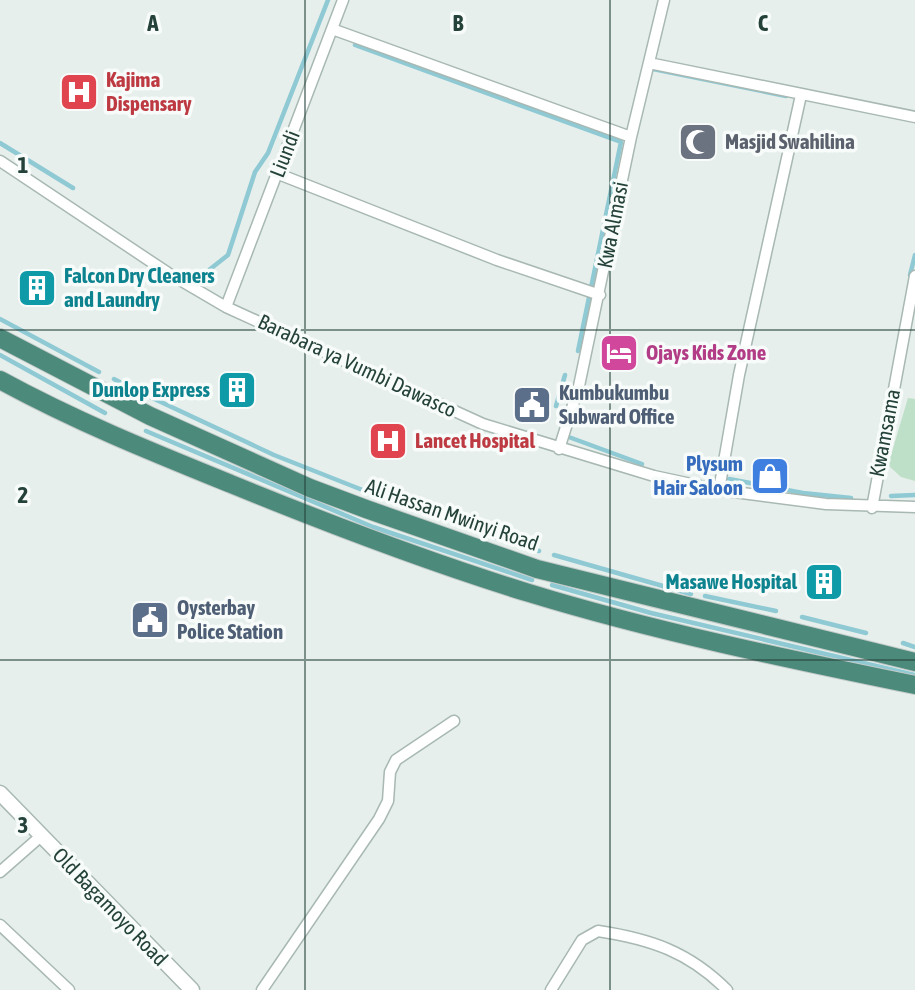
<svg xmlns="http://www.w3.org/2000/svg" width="915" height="990" viewBox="0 0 915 990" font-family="'Asap Condensed',sans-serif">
<rect width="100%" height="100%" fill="#e6efeb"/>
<path fill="#bfe0c8" d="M908,398L915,399V481L901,477L888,465Z"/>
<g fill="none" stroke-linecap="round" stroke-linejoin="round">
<path stroke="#8ec9d4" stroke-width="4.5" d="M355,45L621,142L578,351
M653,69L786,96
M0,143L73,188
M209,270L228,255L255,172L268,153L328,0
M910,275L915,255
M0,319L99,372
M0,355L105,413
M114,379L129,387
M148,396L274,455L365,491
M556,406L565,375
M146,431L373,527L532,580
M566,436L642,464
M729,479L803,493L851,498
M891,496L915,495
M484,533L539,551
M554,555L691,594
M552,585L651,613L915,675
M705,596L776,611
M802,617L866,633
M903,643L915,647"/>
<g stroke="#a8b8b2" stroke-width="13">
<path id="minor" d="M332,29L631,137
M649,63L915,117
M0,161L168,273L226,307L483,424L654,476L719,490L826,504L915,507
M276,173L497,260L600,295
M226,307L343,0
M559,449L579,386L631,137L664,0
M719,490L739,375L801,95
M872,508L915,276
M0,872L41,836
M0,925L69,990
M262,990L379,819L388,801L390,772L396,760L454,721
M551,990L582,940L598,931C651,939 689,952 727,990"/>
</g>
<g stroke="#a8b8b2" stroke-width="17">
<path id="tertiary" d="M0,793L192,990"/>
</g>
<g stroke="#c2cac8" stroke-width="20">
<path id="trunk" d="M0,338L150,416L310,488L366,509L537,569L915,662
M0,380C75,421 152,452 231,484C329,524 428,562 529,593C653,631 788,659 915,685"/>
</g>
<use href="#minor" stroke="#fff" stroke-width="10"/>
<use href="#tertiary" stroke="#fff" stroke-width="14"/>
<use href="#trunk" stroke="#4c8a7c" stroke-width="18"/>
</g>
<path fill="none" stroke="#24423a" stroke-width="2" stroke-opacity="0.55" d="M305,0V990M610,0V990M0,330H915M0,660H915"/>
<defs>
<g id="hospital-square" transform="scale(2.0125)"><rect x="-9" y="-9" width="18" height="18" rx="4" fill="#e0444e" stroke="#f7fbf9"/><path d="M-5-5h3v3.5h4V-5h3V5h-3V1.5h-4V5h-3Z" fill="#fff"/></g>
<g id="mosque-square" transform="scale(2.0125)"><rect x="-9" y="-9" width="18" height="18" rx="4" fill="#6b7280" stroke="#f7fbf9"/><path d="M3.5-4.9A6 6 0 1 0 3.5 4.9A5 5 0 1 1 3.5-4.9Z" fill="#fff"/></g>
<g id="building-square" transform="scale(2.0125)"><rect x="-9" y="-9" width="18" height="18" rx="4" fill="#0f9aa8" stroke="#f7fbf9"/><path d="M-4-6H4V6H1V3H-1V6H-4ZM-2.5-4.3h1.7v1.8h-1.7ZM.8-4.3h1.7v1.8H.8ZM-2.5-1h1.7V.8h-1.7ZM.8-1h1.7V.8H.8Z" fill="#fff"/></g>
<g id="hotel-square" transform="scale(2.0125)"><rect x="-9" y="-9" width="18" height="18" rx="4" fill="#d1479c" stroke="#f7fbf9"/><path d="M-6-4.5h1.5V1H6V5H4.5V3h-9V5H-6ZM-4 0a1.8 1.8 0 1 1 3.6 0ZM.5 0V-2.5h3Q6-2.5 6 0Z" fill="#fff"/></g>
<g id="civic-square" transform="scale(2.0125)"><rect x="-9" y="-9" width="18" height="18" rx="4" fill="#5c6f8a" stroke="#f7fbf9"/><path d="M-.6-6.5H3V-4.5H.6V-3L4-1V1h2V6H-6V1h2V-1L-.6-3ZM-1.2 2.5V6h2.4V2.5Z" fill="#fff"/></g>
<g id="shop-square" transform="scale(2.0125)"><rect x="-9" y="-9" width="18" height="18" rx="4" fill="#3f7fe0" stroke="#f7fbf9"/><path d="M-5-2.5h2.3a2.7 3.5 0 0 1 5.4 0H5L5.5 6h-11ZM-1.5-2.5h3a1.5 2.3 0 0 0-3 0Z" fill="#fff"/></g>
</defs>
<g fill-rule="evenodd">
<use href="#hospital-square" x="79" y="92"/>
<use href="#mosque-square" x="698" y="142"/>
<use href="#building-square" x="37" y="288"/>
<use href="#hotel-square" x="619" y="353"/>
<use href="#building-square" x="237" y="390"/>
<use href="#civic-square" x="532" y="405"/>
<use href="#hospital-square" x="388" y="441"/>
<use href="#shop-square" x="770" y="476"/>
<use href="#building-square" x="824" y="582"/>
<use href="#civic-square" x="150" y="620"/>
</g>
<g text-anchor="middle" stroke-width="7" stroke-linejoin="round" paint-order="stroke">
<g font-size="21" font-weight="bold" fill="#be3a42" stroke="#f7fbf9" text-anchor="start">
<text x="106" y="87">Kajima<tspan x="106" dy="24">Dispensary</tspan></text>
<text x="415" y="448">Lancet Hospital</text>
</g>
<g font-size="21" font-weight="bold" fill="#5b616d" stroke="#f7fbf9" text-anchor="start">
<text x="725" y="149">Masjid Swahilina</text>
</g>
<g font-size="21" fill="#24423a" stroke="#f7fbf9">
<text transform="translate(285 154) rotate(-69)" y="7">Liundi</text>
<text transform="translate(613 225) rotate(-79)" y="7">Kwa Almasi</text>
<text transform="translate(357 366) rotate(25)" y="7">Barabara ya Vumbi Dawasco</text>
<text transform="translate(885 433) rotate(-79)" y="7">Kwamsama</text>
<text transform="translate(452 515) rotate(19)" y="7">Ali Hassan Mwinyi Road</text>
<text transform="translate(110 907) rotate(46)" y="7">Old Bagamoyo Road</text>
</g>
<g font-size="21" font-weight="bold" fill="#0d838f" stroke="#f7fbf9" text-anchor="end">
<text x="64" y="283" text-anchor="start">Falcon Dry Cleaners<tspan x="64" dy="24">and Laundry</tspan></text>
<text x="210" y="397">Dunlop Express</text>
<text x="797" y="589">Masawe Hospital</text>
</g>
<g font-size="21" font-weight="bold" fill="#b23c85" stroke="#f7fbf9" text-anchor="start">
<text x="646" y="360">Ojays Kids Zone</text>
</g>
<g font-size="21" font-weight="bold" fill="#4e5e75" stroke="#f7fbf9" text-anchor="start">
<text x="559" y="400">Kumbukumbu<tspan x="559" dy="24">Subward Office</tspan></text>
<text x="177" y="615">Oysterbay<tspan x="177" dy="24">Police Station</tspan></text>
</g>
<g font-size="21" font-weight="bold" fill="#366cbe" stroke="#f7fbf9" text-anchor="end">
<text x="743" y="471">Plysum<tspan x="743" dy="24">Hair Saloon</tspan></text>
</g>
</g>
<g font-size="23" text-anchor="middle" font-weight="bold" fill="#24423a" stroke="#f7fbf9" stroke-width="7" stroke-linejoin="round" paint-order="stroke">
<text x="153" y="31">A</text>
<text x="458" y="31">B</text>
<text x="763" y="31">C</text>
<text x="23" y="173">1</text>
<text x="23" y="503">2</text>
<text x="23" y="833">3</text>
</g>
</svg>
